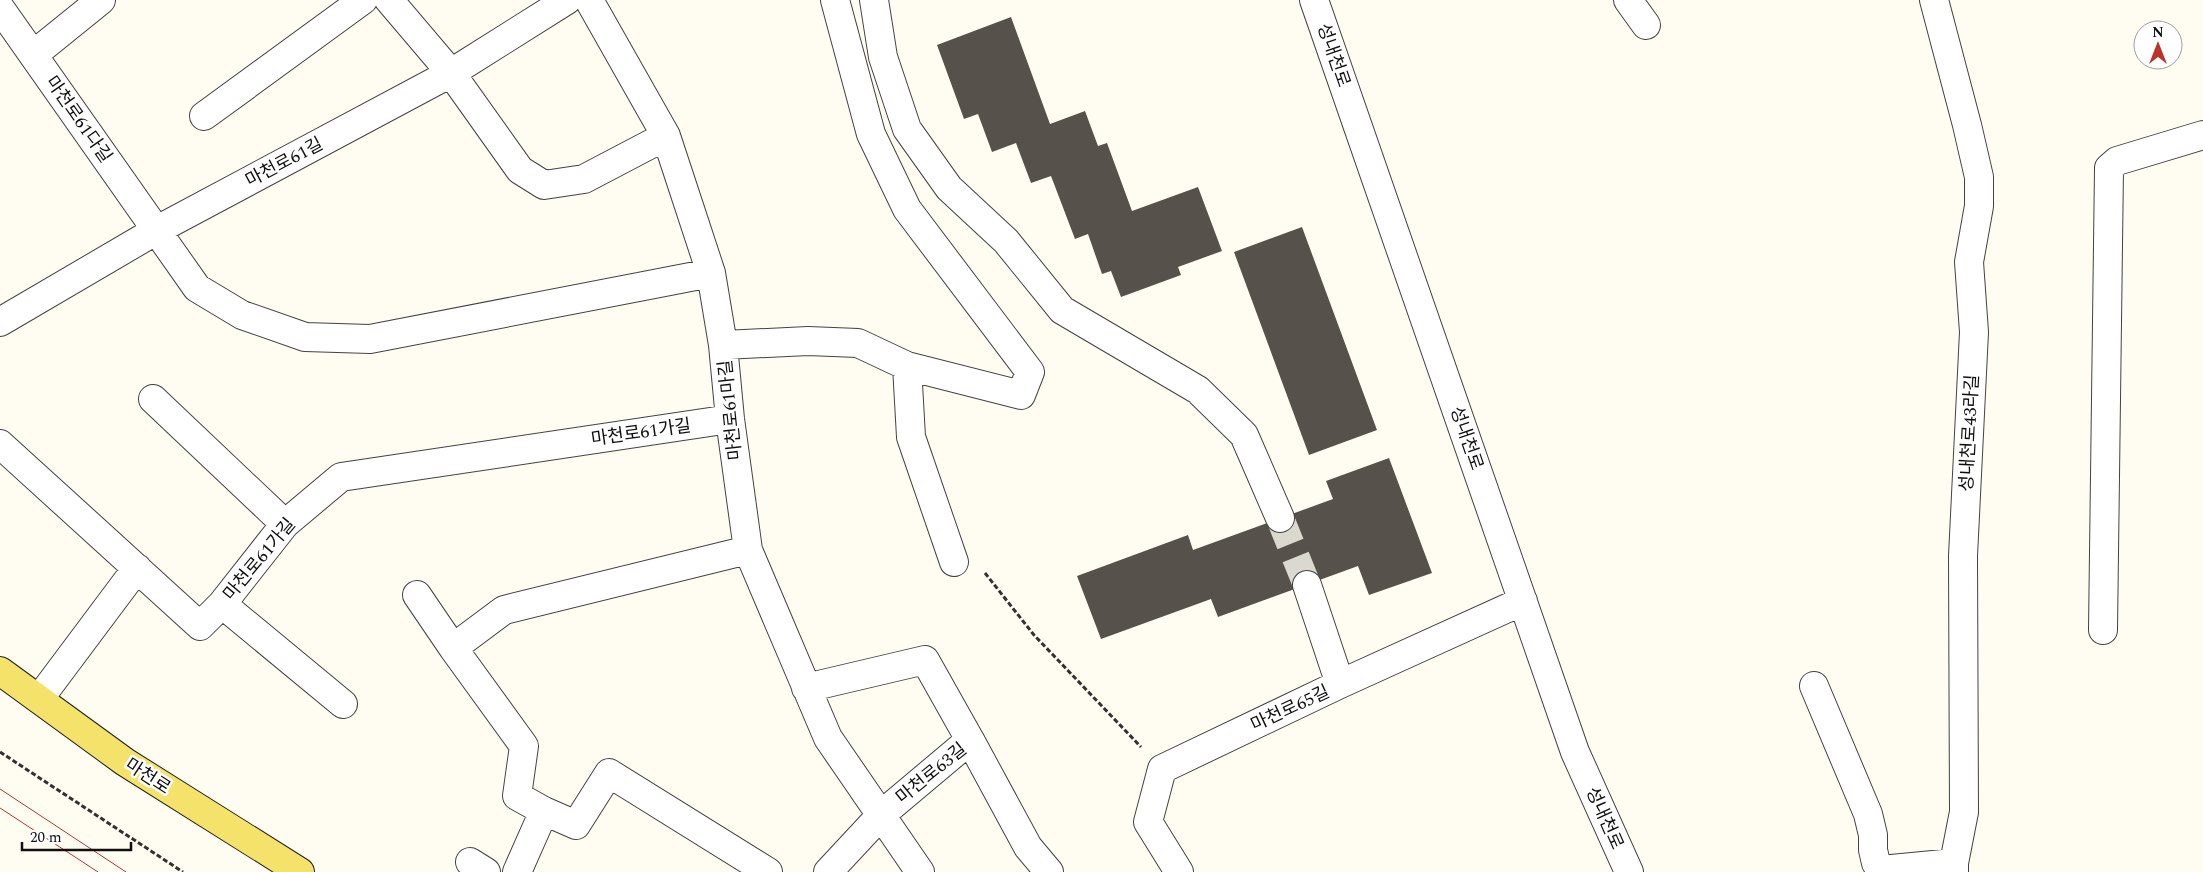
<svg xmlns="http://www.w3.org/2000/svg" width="2203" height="872" viewBox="0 0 2203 872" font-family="Spectral,'Noto Sans KR',serif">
<rect width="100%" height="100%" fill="#fffdf1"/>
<path fill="#57514b" d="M1011,17L1050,124L1085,111L1098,146L1107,143L1132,211L1198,187L1222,251L1178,267L1181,275L1121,297L1111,271L1102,274L1088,234L1075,239L1051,176L1031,183L1016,143L992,152L978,114L964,119L937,45Z
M1302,227L1377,430L1309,455L1234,252Z
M1389,458L1432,573L1369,595L1358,566L1218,617L1211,599L1101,639L1077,576L1188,535L1193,550L1333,499L1326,481Z"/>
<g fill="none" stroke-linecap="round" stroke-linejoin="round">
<path stroke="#dbd9cf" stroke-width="28" stroke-dasharray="28 14" stroke-linecap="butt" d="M1280,518L1307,585"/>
<g stroke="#424242" stroke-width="30">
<path id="minor" d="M389,0L451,73L520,170L544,185L584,179L666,136
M589,0L666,136L711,273L723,345L730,419L748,550L828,738L920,872
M874,0L883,57L907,129L949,188L1006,241L1062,310L1198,390L1244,435L1280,518
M1314,0L1575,752L1629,872
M1628,0L1646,25
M1934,0L1967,125L1979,177V206L1969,262L1974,332L1963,556L1964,812L1954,863V872
M0,8L197,288L242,315L305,337L370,339L711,273
M33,55L101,0
M204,116L363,0
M0,322L157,230L451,73L567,0
M723,345L808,341L858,343L907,366L1021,395L1030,372L907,209L871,134L835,0
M907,366L911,437L954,562
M153,399L285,524
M0,444L200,626L222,604L285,524L341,477L730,419
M1307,585L1340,684
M417,595L453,648L524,746L517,796L544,811L576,825L609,773L768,872
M222,604L343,704
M2103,630L2109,168L2117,161L2203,135
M453,648L504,610L748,550
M1814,686L1868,814L1873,835V850L1876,863L1881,870L1954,863
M806,688L925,660L970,740
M39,699L137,568
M470,862L486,872
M517,872L544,811
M828,872L882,814L970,740L1028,847L1049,872
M1179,872L1148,822L1162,769L1340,684L1523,601"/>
</g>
<g stroke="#202020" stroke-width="30">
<path id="major" d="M0,671L125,762L300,872"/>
</g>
<path stroke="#313131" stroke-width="3" stroke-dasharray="5 2.5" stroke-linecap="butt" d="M985,573L1034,635L1141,747
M0,752L183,872"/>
<use href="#minor" stroke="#fff" stroke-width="28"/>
<use href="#major" stroke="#f4e26b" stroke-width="28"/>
<path stroke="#bb332a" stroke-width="1" d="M0,789L126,872
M0,808L98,872"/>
</g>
<g text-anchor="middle" stroke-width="5" stroke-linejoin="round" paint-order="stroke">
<g font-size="18" fill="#0f0f0f" stroke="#fff">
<text transform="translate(1334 55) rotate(71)" y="6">성내천로</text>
<text transform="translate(79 119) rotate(55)" y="6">마천로61다길</text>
<text transform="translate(284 162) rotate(-28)" y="6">마천로61길</text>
<text transform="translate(730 410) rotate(-96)" y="6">마천로61마길</text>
<text transform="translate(641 432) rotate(-8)" y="6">마천로61가길</text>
<text transform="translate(1969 433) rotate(-87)" y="6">성내천로43라길</text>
<text transform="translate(1467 438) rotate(71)" y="6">성내천로</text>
<text transform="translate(259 559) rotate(-50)" y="6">마천로61가길</text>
<text transform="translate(1290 708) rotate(-25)" y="6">마천로65길</text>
<text transform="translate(931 773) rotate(-39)" y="6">마천로63길</text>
<text transform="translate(148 776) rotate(33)" y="6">마천로</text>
<text transform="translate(1605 818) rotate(66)" y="6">성내천로</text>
</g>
</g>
<g transform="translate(2158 45)"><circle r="24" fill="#ffffff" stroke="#9f9f9f"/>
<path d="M0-4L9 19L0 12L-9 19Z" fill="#bb332a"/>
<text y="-8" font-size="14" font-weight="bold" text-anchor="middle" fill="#0f0f0f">N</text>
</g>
<path d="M22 842v8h109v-8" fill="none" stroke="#0f0f0f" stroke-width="2.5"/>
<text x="30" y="842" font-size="15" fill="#0f0f0f" stroke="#ffffff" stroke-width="4" paint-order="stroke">20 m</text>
</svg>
